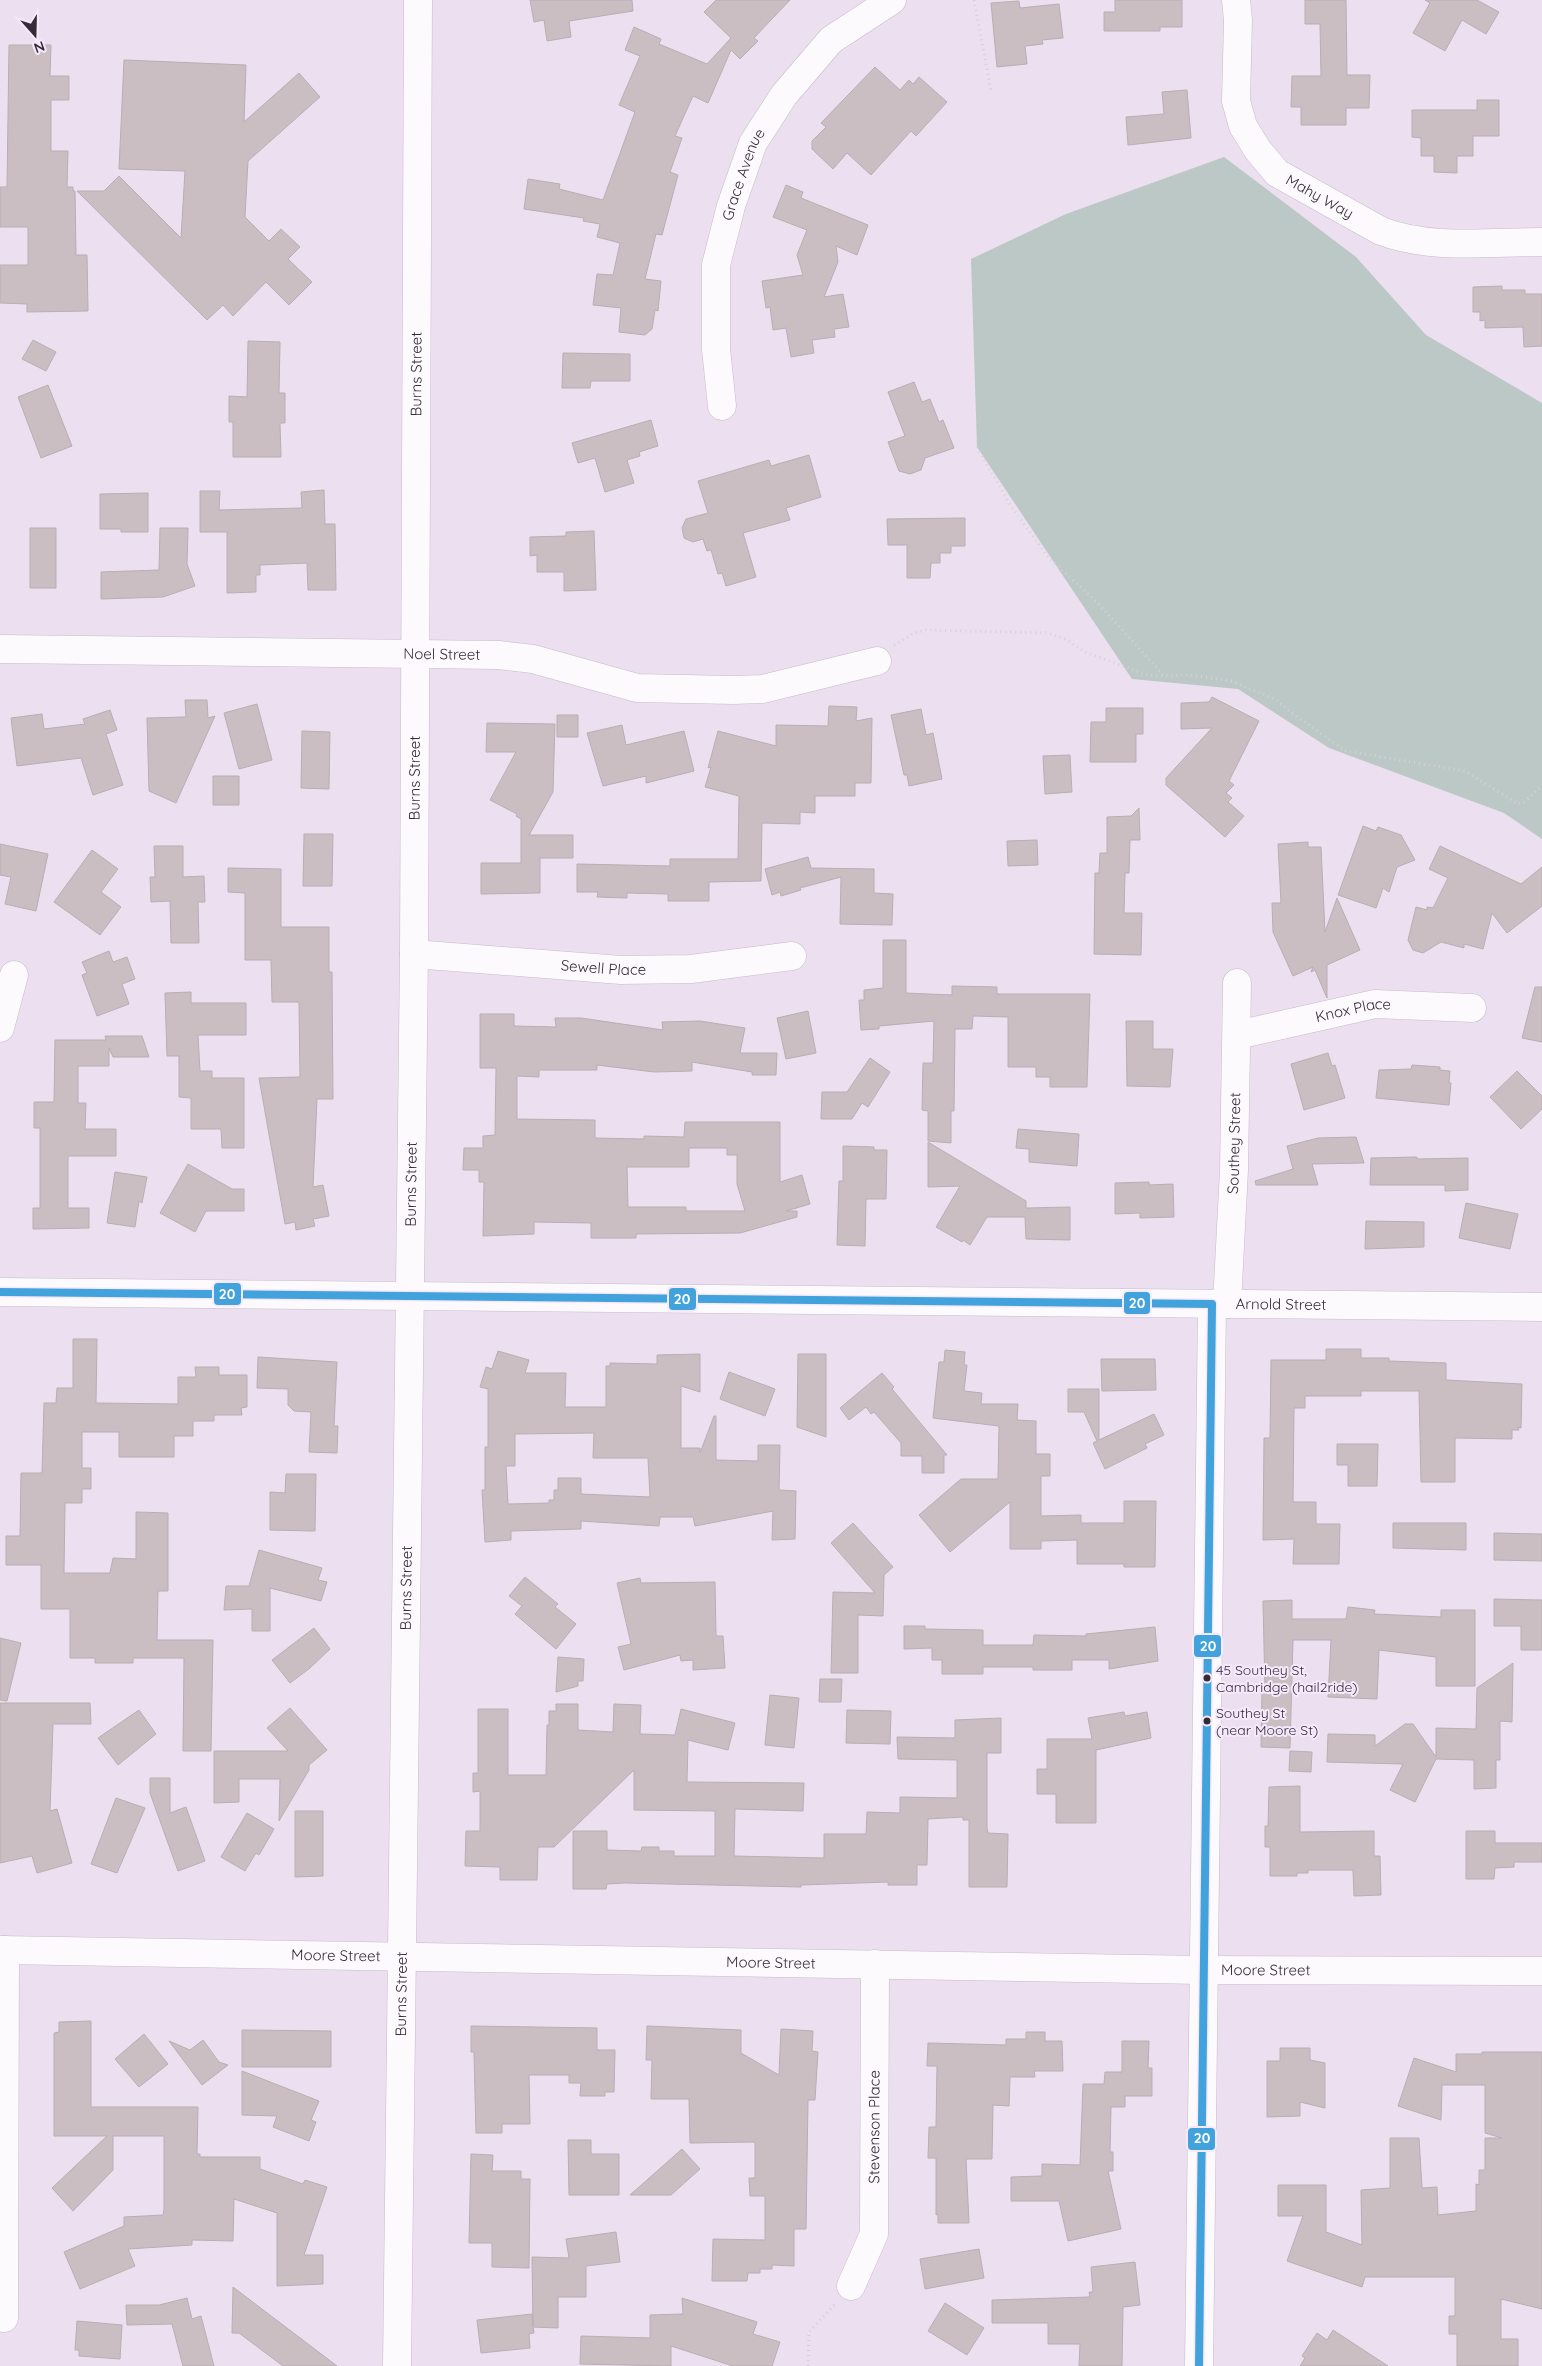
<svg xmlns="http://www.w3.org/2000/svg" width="1542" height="2366" viewBox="0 0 1542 2366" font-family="Quicksand,sans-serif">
<rect width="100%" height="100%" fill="#ecdff0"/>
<path fill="#bbc8c6" d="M1224,157L1356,257L1426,335L1542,403V839L1504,813L1329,748L1238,689L1132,679L977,447L971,259L1066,214Z"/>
<path fill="#cabec3" stroke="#baaeb3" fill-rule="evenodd" d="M530,0H632L633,11L569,21L571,37L547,41L544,20L534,22Z
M716,0H790L754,38L758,41L740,59L731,50L708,103L693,96L675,136L682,138L670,172L678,175L662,235L656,234L645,279L661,281L658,311L655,310L652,329L645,335L619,332L621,308L593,305L597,274L613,275L620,243L597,237L600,224L583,221L584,218L524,209L528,179L560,184L559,189L603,200L635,112L619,105L640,56L625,50L634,27L661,39L659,44L707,64L731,38L704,12Z
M1115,0H1182V27H1160V31H1104V12H1115Z
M1305,0H1346L1347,75H1370L1369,108H1346V125H1301V107H1291L1292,76H1321L1320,24H1305Z
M1425,0H1477L1499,12L1486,34L1462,20L1445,51L1413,33L1430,3Z
M1019,1L1020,8L1059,4L1063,38L1042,40L1043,44L1025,46L1027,64L997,67L991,3Z
M9,45H51L50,76H69V100H51V151H68L67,187H73V191H75L76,255H87L88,311L27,312V304L0,303V265H28V227H0V187H7Z
M124,60L246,65L244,122L299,73L320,97L248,161L245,217L269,241L281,229L300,247L288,259L312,282L289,305L266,282L233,316L223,305L207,320L77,191H104L119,176L181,238L185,171L119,169Z
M875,67L900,90L909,80L913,84L919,77L947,102L916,136L911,131L871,175L847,153L833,169L812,149V141L826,127L821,123Z
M1187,90L1191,138L1128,145L1126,117L1164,114L1162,92Z
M1477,100H1499V136H1473V156H1457V173L1434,172V156H1421V138L1412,137V110H1477Z
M786,185L803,192L801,198L868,225L857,255L836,246L838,262L824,297L843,294L849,327L834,329L835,337L812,340L814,353L791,357L786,328L773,330L770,307L766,308L762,281L803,275L797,255L807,230L773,217Z
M1502,286V290H1525V294H1542V346L1524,347L1523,327L1485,328V320L1480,321V312H1473V287Z
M33,340L56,352L46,371L22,359Z
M248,341L280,342L279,393H285V423H280L281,457H233V422H229V396L247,397Z
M563,353L630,354V381H591L590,388H562Z
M914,382L922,402L930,399L939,422L943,420L954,448L925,458L921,470L910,474L899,471L888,442L905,436L888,392Z
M48,385L72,446L41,458L18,397Z
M651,420L658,446L639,452L640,456L627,460L634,483L605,492L595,458L578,463L572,443Z
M809,455L821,497L786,508L790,520L743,533L756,577L726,586L722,573L718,574L711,550L707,551L703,539L693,542L684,538L682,528L686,519L708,513L698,481L769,460L771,466Z
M324,490L325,524H335L336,590H308L307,563L260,565V575H256V592L227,593V532H200V491H220L219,510L302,508L301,492Z
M148,493V532H121V529H100V494Z
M965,518V546H951V553H940V563H931L930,578H907V545H888L887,519Z
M30,528H56V588H30Z
M160,528H188L187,564L195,586L163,597L101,599V572L159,570Z
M594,531L596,590L564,591V572H537V555L530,556V537L566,536V532Z
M1212,697L1259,721L1229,781L1234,785L1226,793L1232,798L1228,802L1244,816L1225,837L1166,785V778L1212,728L1181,729V703L1209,702Z
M185,700H207L208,718L215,716L176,803L149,791L147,718L186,717Z
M257,704L272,760L239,769L224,713Z
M829,706L857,707L856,721L872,718L871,783H855V796H815V813L800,812V824L762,823L761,881L709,882V901H668V894L627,893V898L597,897L598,892H577V864L670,866V859H738L739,796L705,787L711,767L708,768L718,731L776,746V725L828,726Z
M1106,708H1143V734H1136V762H1090L1091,722H1106Z
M921,709L926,735L933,733L942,779L909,786L907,775H904L891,715Z
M110,710L117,730L106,734L123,785L93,795L81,758L17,766L11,718L42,714L44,729L85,724L83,719Z
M557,715H578V737H557Z
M487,723L555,724L553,792L529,835H573V858H540V893L481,894V863H521V819L516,816L517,814L490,800L516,752H486Z
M622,725L626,745L684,731L694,771L646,783V776L603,786L587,733Z
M302,731L330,732L329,789L301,788Z
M1070,755L1072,792L1045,794L1043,756Z
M213,776H239V805H213Z
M1139,808L1140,840H1130L1129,873H1125L1124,913H1142L1141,955L1094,954L1095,873H1099L1100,853H1107V817L1131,816Z
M1363,826L1376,831L1378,827L1401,835L1415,860L1397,867L1389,892L1383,888L1376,908L1338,895Z
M304,834H333L332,886H303Z
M1037,840L1038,865L1008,866L1007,841Z
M1308,842V847H1321L1325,932L1337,898L1360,950L1327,965V998L1315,970L1311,972L1313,967L1293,976L1273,932L1272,903H1281L1278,844Z
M0,844L48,854L36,911L5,904L11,877L0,875Z
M154,846H183V877L204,876L205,902H198L199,943H171L170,901L151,902L150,877H155Z
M1440,846L1521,884L1542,867V906L1507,933L1492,913L1483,949L1464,944V948L1441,942L1423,953L1413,950L1408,940L1416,907L1427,910V907L1433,908L1448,878L1429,869Z
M92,850L118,869L101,892L121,907L100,935L54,902Z
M808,857L811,868L874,869V893L893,894L892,925L840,924L841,877L800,888L801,890L781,896L780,892L772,895L765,869Z
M228,868L281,869V927H329V972H332L333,1099H317L313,1187L323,1185L329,1216L313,1219L315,1226L296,1230L295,1222L285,1224L259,1078L300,1077L299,1002H272L271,960H245V893L228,892Z
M883,940H906V993L952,995V986L997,987V994H1090L1087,1087H1050V1077H1036V1067H1008V1017L973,1016L972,1029H955L954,1111H951V1143L928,1141V1111L922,1110L923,1063H933L934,1021L879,1026V1029L861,1030L859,1000H864V990L883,988Z
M109,951L113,962L127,957L135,979L122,984L129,1004L97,1016L82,975L87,973L82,962Z
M1535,987H1542V1042L1522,1038Z
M191,992V1003H246V1035H198L200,1071H212V1078H244V1148H222L221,1129H191V1098L179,1097V1056H167L165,993Z
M808,1011L816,1053L786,1059L777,1018Z
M480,1014H514V1026L556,1027L555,1018H581L663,1030L662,1022L700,1021L745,1028L740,1053H777L776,1075H752V1072L692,1062V1071L654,1072L597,1065V1070H539V1077L517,1076V1119L595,1120V1138L644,1139V1136L684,1137L685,1122H780V1182L802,1175L810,1204L786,1211H797V1217L740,1233L636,1234V1238H591V1223L534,1222V1234L483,1236L484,1182H479V1170H463L464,1148H483V1136L495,1135L496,1068H480ZM689,1148H727V1155H737V1184L745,1211H686V1207H628L627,1167H689Z
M1126,1021H1153V1049H1173L1170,1087L1127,1086Z
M105,1036H142L149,1057H113L109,1048V1066H78V1103H86L85,1129H116V1156H68V1208H89V1228L33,1229V1208H40V1128H34V1102H54L55,1040H106Z
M1328,1053L1332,1066L1335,1065L1345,1098L1304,1110L1291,1064Z
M870,1058L890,1072L868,1107L862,1103L852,1119H821L822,1092H847Z
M1412,1065L1440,1067V1070L1450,1071L1449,1083H1451L1449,1105L1376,1098L1379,1070L1411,1069Z
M1517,1071L1542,1096V1109L1521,1129L1490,1097Z
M1018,1129L1079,1134L1077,1166L1029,1162V1149L1016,1148Z
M1356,1137L1364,1163L1312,1164L1318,1185H1256L1255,1181L1293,1169L1287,1146L1318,1138Z
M928,1142L1026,1201V1208L1070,1207V1240L1026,1239L1025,1217H987L970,1245L963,1240L962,1242L936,1227L960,1186L928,1187Z
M843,1146L874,1147V1150H887L886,1199H866L865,1246L837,1245L839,1181H843Z
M1417,1157V1159L1468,1158V1190L1445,1191V1185H1370L1371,1158Z
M188,1164L232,1189H244V1211H206L195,1232L160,1213Z
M115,1172L147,1177L142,1203L139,1201L135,1227L107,1223Z
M1149,1182V1185L1173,1184L1174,1217L1140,1218V1213L1115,1214V1183Z
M1466,1203L1518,1214L1510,1249L1459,1238Z
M1366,1221L1424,1222V1247L1365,1249Z
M73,1339H97L96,1403L178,1404V1377H196L195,1367H219V1375H247V1407L241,1408L242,1415H214V1421H193V1436H174V1457H119V1432H82V1468H91V1489H82V1503H65L64,1573H110L113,1558L136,1559V1512L168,1513V1591H158L157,1640H213L211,1751H183L184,1658H133V1663H95V1658H70V1609H41V1565H6V1536H20L21,1473H42L44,1403H56L57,1388H73Z
M1326,1349H1361V1358H1389V1361L1446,1363V1380L1522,1384L1521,1428L1518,1427L1519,1430H1512V1439L1455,1438V1482H1421L1419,1391H1361V1396H1305V1408H1294L1293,1502H1316V1524H1340L1339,1564H1293L1294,1539L1263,1540L1264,1438H1270L1271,1360H1326Z
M945,1350L965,1352L964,1365H967L964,1391L982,1393L981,1404H1018L1017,1420L1036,1421V1454H1050V1476H1041V1516L1081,1515V1523H1124V1501H1156L1155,1567H1124V1564H1077V1540L1041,1541V1549H1010V1502L950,1552L919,1515L961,1479H998L999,1426L933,1418L939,1362H944Z
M498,1351L529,1360L525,1373H566L565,1407H606V1366H610V1363L657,1364V1355L700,1354V1392L681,1386V1448H700V1453L714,1416H716V1460L758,1461V1445H780L779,1490L796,1491L795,1539L772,1540L773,1511L695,1526L693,1517H660L659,1526L581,1521V1529L511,1531V1540L485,1542L482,1490H485V1447H488V1389L480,1387L486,1367L492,1369ZM594,1433L593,1458H648L650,1497L581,1494V1478H558V1490H554V1500H549V1503L508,1504L506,1466H515V1434Z
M798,1354H826V1437L797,1427Z
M258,1357L337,1362L334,1426H338L337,1453L309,1452L311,1412L294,1411L288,1405V1389L257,1388Z
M1101,1359H1155L1156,1390L1102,1391Z
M729,1372L775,1389L765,1416L720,1399Z
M882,1373L894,1387L892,1389L947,1455H944V1473H922V1456H901V1443L874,1412L871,1414L866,1407L849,1420L840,1408Z
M1068,1389H1099V1440L1154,1414L1164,1435L1145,1444L1147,1448L1105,1469L1093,1443L1097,1441L1084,1412H1068Z
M1337,1444H1378L1377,1486H1348V1465H1337Z
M286,1474H316L315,1531L270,1530V1492L285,1493Z
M853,1523L893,1567L884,1575L883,1616L858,1615V1673H831L833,1592L875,1593L831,1543Z
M1393,1523H1466V1550L1393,1548Z
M1494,1533L1542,1534V1561L1494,1560Z
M259,1550L322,1568L318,1580L327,1582L321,1601L270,1588V1631H252V1609L224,1610L226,1586H249Z
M525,1577L558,1604L555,1607L576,1624L556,1649L515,1614L522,1606L509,1596Z
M640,1578L641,1583L715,1582L716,1636H723L725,1668L693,1670V1660L681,1661L680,1655L624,1670L618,1647L631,1644L617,1583Z
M1494,1599L1542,1600V1650H1521V1626H1494Z
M1292,1600V1619H1346L1348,1607L1375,1610L1374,1614L1441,1617V1610H1475V1686H1436V1657L1379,1650L1377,1699L1328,1697L1331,1640H1293L1290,1748L1261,1747L1262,1690H1265L1263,1601Z
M904,1626H925V1629L983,1630V1645H1033L1034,1635L1086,1636V1634L1155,1627L1158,1661L1109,1669V1660H1072V1670H1033V1667H983V1674H942V1660H932V1648L904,1649Z
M314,1628L330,1649L310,1668L290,1683L272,1660Z
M0,1638L21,1643L7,1701L0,1700Z
M558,1657L584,1659L583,1681H578V1686L556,1692Z
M1513,1663L1512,1722L1500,1721V1760H1496V1788L1474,1789V1760L1436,1759L1415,1802L1390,1790L1403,1764L1327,1762L1328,1734L1375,1735V1746L1405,1724H1413L1436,1757V1728L1476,1729L1477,1688Z
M820,1679H842L841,1702H819Z
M770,1695L799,1698L794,1748L765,1745Z
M0,1703H90L91,1724H53L50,1811L57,1809L72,1863L37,1873L32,1856L0,1863Z
M556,1704H578V1730L613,1732L614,1704L641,1705L640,1734L675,1735L681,1709L735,1723L728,1750L688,1740L687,1782L804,1783L803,1811L735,1809L734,1856L824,1858V1834H866L867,1812L900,1813V1797L957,1798V1760L898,1759L897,1737L955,1738V1720L1001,1718V1753H987V1828L988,1833L1008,1834L1007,1887H969V1820H963V1817L928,1819L927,1865H917V1885H888V1882L801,1885V1887L625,1883L607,1884L606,1889H573V1831H607V1850L641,1851L642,1847H659V1851H674V1856H715V1811L634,1810V1770L554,1847H538L537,1880H500V1867L465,1866L466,1831H480V1791L473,1792V1773H478V1709H508V1775H546L547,1725H549V1711H556Z
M290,1708L327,1750L309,1765V1770L279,1821L280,1779H239V1802L214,1803V1751H288L267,1728Z
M139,1710L156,1734L118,1765L98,1738Z
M847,1710L891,1711L890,1744L846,1743Z
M1124,1712L1125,1716L1147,1712L1151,1738L1096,1750V1823H1056V1794H1037V1769H1047V1739H1092L1088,1718Z
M1290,1751L1312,1752L1311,1772L1289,1771Z
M150,1778H170V1813L186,1807L205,1861L178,1871L150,1793Z
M1300,1786V1832L1374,1831V1856H1380L1381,1895L1354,1896L1353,1870H1308V1873H1297V1876H1270V1847H1265V1826H1268L1269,1787Z
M116,1798L145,1808L117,1873L91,1864Z
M295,1811H323V1876L295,1877Z
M247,1813L274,1829L259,1855L256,1853L245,1871L221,1857Z
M1466,1831H1495V1843H1542V1862H1514V1867L1495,1868L1494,1879H1466Z
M91,2021V2107H198L197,2154H200V2157H260V2169L303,2184L305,2180L327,2187L304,2255H323V2284L277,2286V2213L234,2199L233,2241L192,2240V2245L128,2249L135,2266L80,2289L64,2252L124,2226V2217L163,2215L164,2210V2136H113V2170L73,2211L52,2188L107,2136H54V2033L59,2032V2022Z
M471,2026L597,2028V2050H615L614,2092H605V2096H580L581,2083H569V2075H529L530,2124H502V2133H476L474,2052H471Z
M647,2026L741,2030V2053L779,2075L781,2029L813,2031L812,2051L818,2052L815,2100H808L806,2229H794V2266L772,2265V2269H760V2273H748L747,2281H712L713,2239L765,2240V2196H750L749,2178H755V2142L690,2143L689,2099H651L652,2060H646Z
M242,2030L331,2031V2067H242Z
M1026,2032H1045V2041H1062L1063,2071H1034L1035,2077H1010L1009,2106L993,2105L992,2159H966L969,2223H938V2214L936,2215V2158H928L929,2127H936L937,2066H927L928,2043L1006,2045V2039H1026Z
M144,2034L168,2064L139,2087L115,2059Z
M203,2040L219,2062L228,2065L202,2085L169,2041L190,2050Z
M1122,2041H1149L1148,2068H1152V2096H1125V2107H1111L1110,2152H1113V2171H1108L1121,2229L1068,2241L1059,2201H1011V2177L1042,2176V2164L1080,2165L1083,2084H1104L1105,2072H1122Z
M1280,2048H1310V2060L1325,2063V2108L1300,2102V2116L1267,2117V2061H1280Z
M1482,2052H1542V2309L1501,2299V2339H1518V2366H1457V2334H1449V2316H1455V2277H1365L1362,2287L1287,2261L1303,2216H1278V2185H1326V2232L1362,2245L1361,2190L1390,2188V2138H1419L1422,2188L1437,2187L1438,2215L1476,2211V2184L1479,2185V2170H1485V2138H1502L1485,2133V2085H1442L1441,2120L1398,2106L1414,2058L1456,2072V2054H1482Z
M242,2071L319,2101L311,2120L316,2122L309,2141L273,2127L277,2116L242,2115Z
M568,2140H591V2154H619V2195H569Z
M682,2149L700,2169L671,2195H630Z
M471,2154L493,2155L492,2171H521V2179H530L529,2268L492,2267V2243H469Z
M616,2232L620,2262L586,2266V2297H558V2328L533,2327L534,2333L529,2334L530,2348L481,2353L477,2320L532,2314L533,2326L532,2257L569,2258L566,2239Z
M979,2249L984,2278L925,2289L920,2259Z
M1135,2262L1140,2305L1123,2307L1122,2366H1079L1080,2344H1048V2323H992V2300L1090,2297L1089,2292H1093L1091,2267Z
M233,2287L337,2366H283L239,2333H232Z
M187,2298L192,2319L201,2316L214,2366H183L172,2324L127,2325L126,2305H159Z
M682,2298L757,2322L753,2334L780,2342L772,2366H733L671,2346V2366L580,2364L581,2336L650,2338V2315L683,2314Z
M945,2303L984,2328L967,2355L928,2331Z
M77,2321L122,2325L120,2359L79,2356V2350H75Z
M1333,2330L1388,2366H1300L1305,2358L1302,2356L1317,2333L1327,2340Z"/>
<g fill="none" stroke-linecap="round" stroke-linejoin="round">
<g stroke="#c6bcc9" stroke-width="29">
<g id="minor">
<path id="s1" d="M1236,0L1238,20L1236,101L1243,126L1257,149L1277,173L1381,231C1431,250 1489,242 1542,242"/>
<path id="s2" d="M722,406L716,349V265L731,206L753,143L784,95L831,40L892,0"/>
<path id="s3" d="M0,649L499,655L533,659L637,688L733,690L763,689L877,661"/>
<path id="s4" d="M414,954L621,970L691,969L792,956"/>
<path d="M0,1028L14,975"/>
<path id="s5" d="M1237,1035L1375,1004L1472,1008"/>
<path id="s6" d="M0,1292L1542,1307"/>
<path id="s7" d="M1227,1304L1234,1170L1237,983"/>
<path id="s8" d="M0,1950L1204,1970L1542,1971"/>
<path id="s9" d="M851,2286L874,2234L875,1964"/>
<path d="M4,2318L5,1950"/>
<path id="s10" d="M397,2366L414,954L418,0"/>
<path d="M1199,2366L1212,1304"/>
</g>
</g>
<path stroke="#d4d1d5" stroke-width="3" stroke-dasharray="1 4" stroke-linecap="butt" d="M974,0L991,91
M977,447L1011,506L1048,557L1096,601L1163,675
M894,645L914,633L926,630L1048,633L1065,639L1085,652L1144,674L1155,676L1191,675L1231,681L1277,700L1289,711L1346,751L1465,771L1518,804L1524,802L1542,786
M808,2366L809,2332L835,2304"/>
<use href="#minor" stroke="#fcfafd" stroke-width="28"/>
<g stroke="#f7e9fc" stroke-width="11">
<path id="bus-1" d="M0,1292L1212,1304L1199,2366"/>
</g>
<use href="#bus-1" stroke="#42a2dc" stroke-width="8"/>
</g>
<g fill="#342b37" stroke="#f7e9fc" stroke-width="2">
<circle cx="1207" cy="1678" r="4.5"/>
<circle cx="1207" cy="1721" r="4.5"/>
</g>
<g text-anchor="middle" stroke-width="4" stroke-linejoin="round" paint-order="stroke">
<g font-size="14" fill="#342b37" stroke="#f7e9fc" text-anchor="start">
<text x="1216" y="1675">45 Southey St,<tspan x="1216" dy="17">Cambridge (hail2ride)</tspan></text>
<text x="1216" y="1718">Southey St<tspan x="1216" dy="17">(near Moore St)</tspan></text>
</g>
<g font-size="15" fill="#342b37" stroke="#f7e9fc">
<text dy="5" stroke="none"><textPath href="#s2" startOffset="236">Grace Avenue</textPath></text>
<text dy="5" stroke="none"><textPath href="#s1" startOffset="234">Mahy Way</textPath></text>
<text dy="5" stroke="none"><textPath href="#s10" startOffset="1992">Burns Street</textPath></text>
<text dy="5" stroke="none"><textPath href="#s3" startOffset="442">Noel Street</textPath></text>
<text dy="5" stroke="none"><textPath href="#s10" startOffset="1588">Burns Street</textPath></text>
<text dy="5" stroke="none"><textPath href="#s4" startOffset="190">Sewell Place</textPath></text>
<text dy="5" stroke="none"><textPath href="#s5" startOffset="119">Knox Place</textPath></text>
<text dy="5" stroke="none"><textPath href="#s7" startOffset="161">Southey Street</textPath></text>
<text dy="5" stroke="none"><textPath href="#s10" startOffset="1182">Burns Street</textPath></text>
<text dy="5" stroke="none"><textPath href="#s6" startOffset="1281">Arnold Street</textPath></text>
<text dy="5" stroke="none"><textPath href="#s10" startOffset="778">Burns Street</textPath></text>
<text dy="5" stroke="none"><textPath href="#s8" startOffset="336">Moore Street</textPath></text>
<text dy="5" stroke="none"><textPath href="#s8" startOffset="771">Moore Street</textPath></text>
<text dy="5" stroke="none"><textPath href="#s8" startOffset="1266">Moore Street</textPath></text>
<text dy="5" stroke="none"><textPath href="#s10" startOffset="372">Burns Street</textPath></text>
<text dy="5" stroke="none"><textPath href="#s9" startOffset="164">Stevenson Place</textPath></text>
</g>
</g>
<g stroke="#f7e9fc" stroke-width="2">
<rect x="213" y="1282" width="29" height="24" rx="5" fill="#42a2dc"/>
<rect x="668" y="1287" width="29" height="24" rx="5" fill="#42a2dc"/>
<rect x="1123" y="1291" width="28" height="24" rx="5" fill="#42a2dc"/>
<rect x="1193" y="1634" width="29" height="24" rx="5" fill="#42a2dc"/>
<rect x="1187" y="2127" width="29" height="24" rx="5" fill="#42a2dc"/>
</g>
<g font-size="14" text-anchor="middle" font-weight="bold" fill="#fff">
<text x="227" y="1299">20</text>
<text x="682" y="1304">20</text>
<text x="1137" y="1308">20</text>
<text x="1208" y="1651">20</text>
<text x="1202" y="2143">20</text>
</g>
<g transform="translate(35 35) rotate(160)" stroke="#f7e9fc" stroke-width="4" paint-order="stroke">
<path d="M0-4L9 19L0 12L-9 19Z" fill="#342b37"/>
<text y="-8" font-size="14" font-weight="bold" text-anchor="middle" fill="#342b37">N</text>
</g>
</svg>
